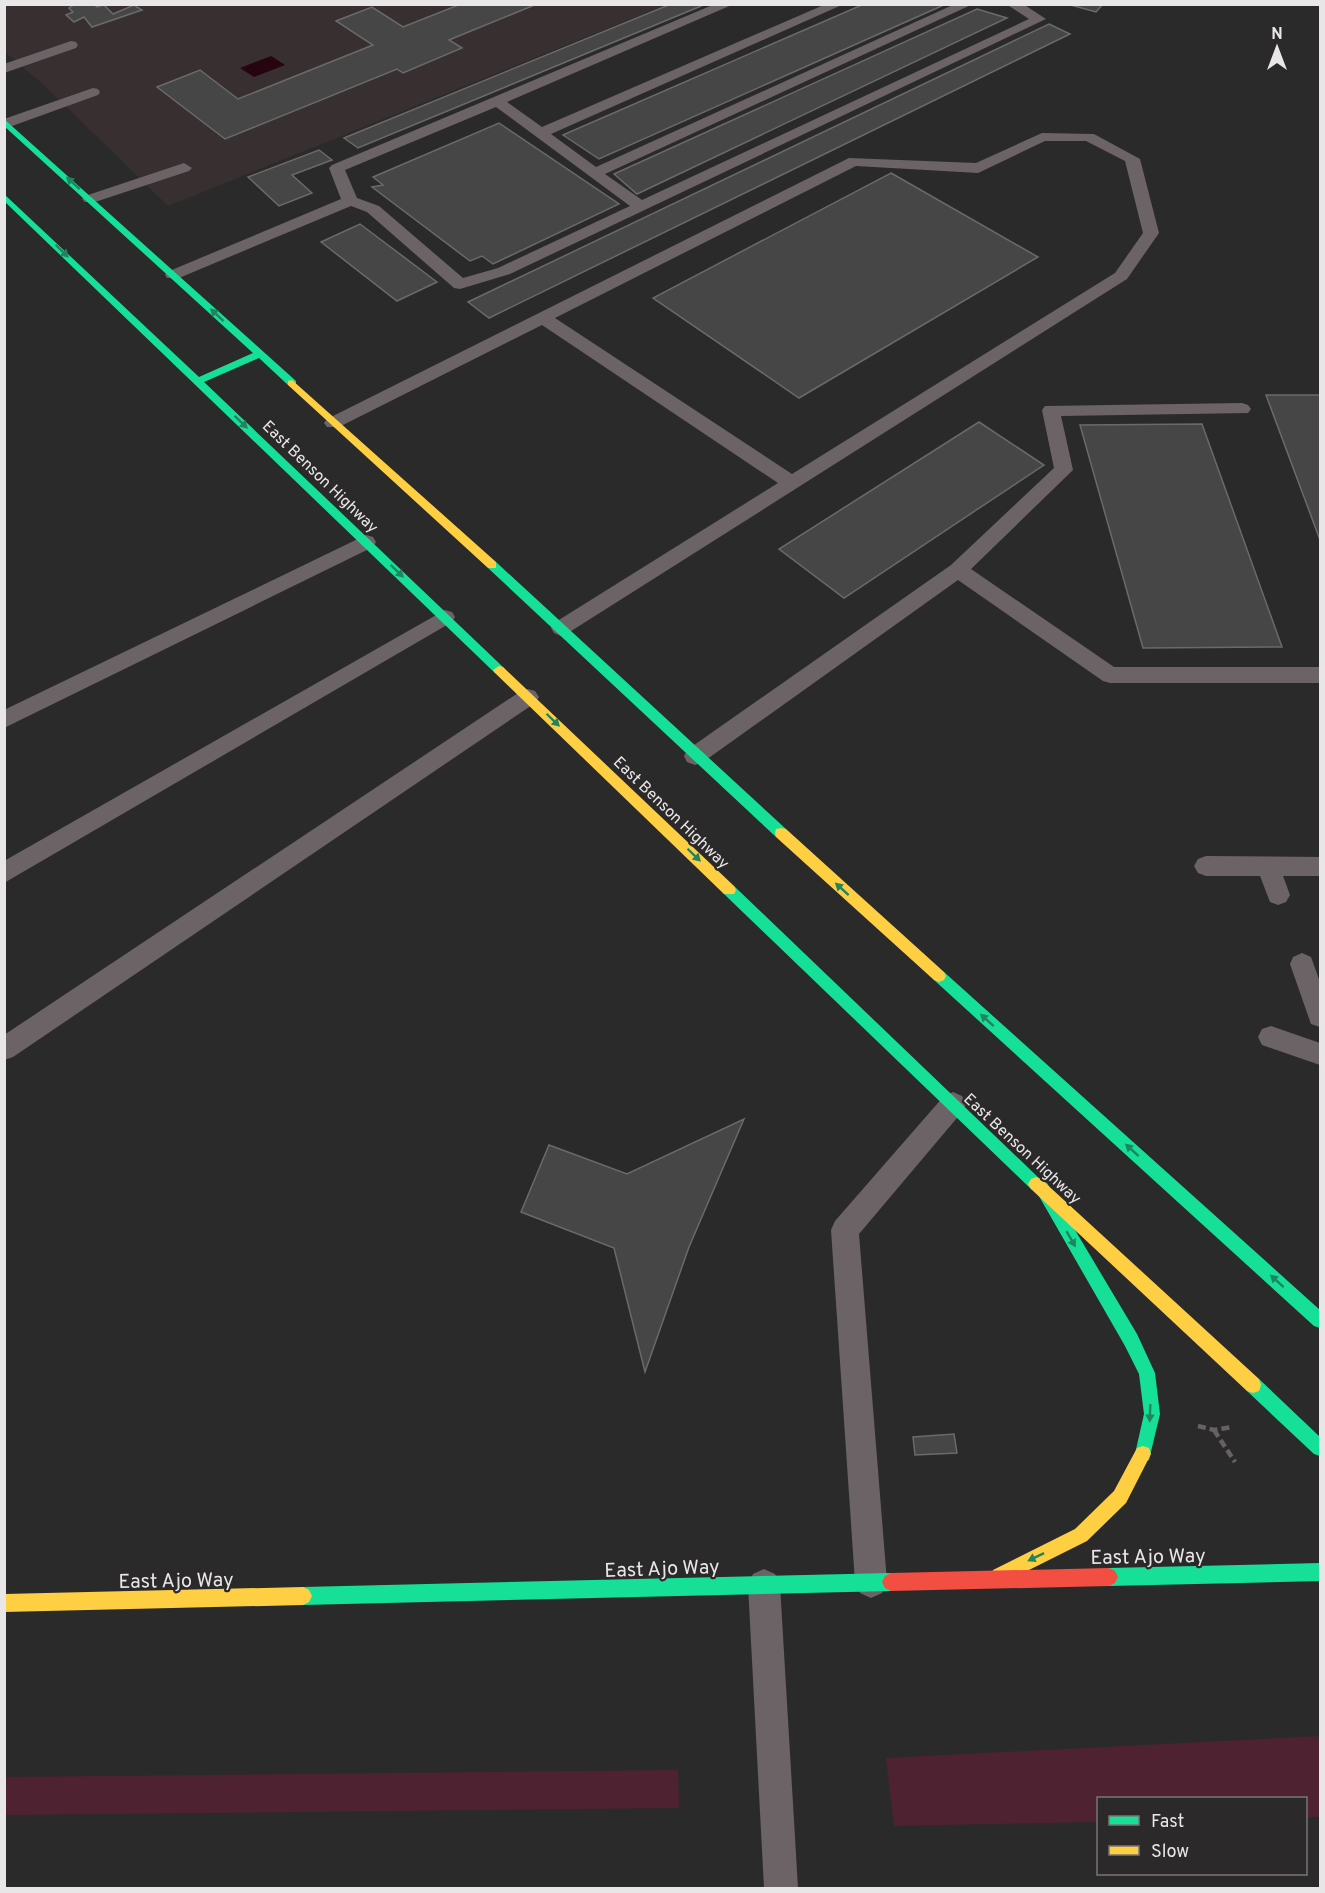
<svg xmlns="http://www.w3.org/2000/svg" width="1325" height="1893" viewBox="0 0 1325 1893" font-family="Overpass,sans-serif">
<rect width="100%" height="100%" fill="#2b2a2a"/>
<path fill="#382f31" d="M4,5H665L168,206L45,86L5,52Z"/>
<path fill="#4e2231" d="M1320,1736V1817H1306V1798H1098V1822L894,1826L886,1758Z
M678,1770L679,1808L5,1815V1777Z"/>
<path fill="#260410" d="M271,56L285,65L254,77L240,68Z"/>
<path fill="#474646" stroke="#6b6a6a" stroke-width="1.5" d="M94,4L97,7L104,5L113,14L134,5L142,10L92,27L84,17L74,22L66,15L73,12L69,8L75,4Z
M461,4H537L449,40L462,48L403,73L397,69L225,139L157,87L200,70L238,99L373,45L336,21L372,7L403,27Z
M671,4H706L358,148L344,138Z
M864,4H946L599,159L563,135Z
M1067,4H1103L1096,12Z
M977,9L1007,18L637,194L614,174Z
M1049,24L1070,34L489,318L468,302Z
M499,123L619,204L493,264L482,256L470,261L372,187L383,185L373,177Z
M319,150L332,160L292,175L312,193L279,206L248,177Z
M891,173L1038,257L799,398L653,298Z
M360,224L437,282L397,301L321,242Z
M1266,395H1320V540Z
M979,422L1044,465L844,598L779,549Z
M1202,424L1282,647L1143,648L1080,425Z
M744,1119L689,1247L645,1372L614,1248L521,1212L549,1145L627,1174Z
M954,1434L957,1453L915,1455L913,1437Z"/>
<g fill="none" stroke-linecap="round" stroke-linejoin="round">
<path stroke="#676163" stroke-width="4.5" stroke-dasharray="8 4" stroke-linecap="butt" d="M1198,1426L1214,1430L1232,1427
M1214,1430L1235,1462"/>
<path fill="#6c6366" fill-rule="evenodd" d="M715,4H734L507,102L542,127L826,4H844L551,134L596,167L955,4H973L605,174L642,200L1029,19L1006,4H1023L1046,19L510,274L460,289L454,288L367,212L351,206L179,278H167L165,275L167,272L341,199L329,168L332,165ZM496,107L630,206L498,268L463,278L379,206L357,198L345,170Z
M71,41L76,42L78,45L76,48L4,73V64Z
M93,88L98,89L100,92L98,95L12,126L4,127V119Z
M1042,133L1094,134L1140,159L1159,233L1127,279L568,633L561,636L554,633L551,628L554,623L778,483L542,325L339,427H327L324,423L327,419L849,158L976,163ZM1045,141H1086L1125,161L1143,233L1115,273L792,474L555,318L856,166L978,173Z
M184,163L192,168L189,171L95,202H85L82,199L85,196Z
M1242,403L1248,405L1251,409L1248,413L1061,416L1073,470L971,569L1114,667H1320V683H1110L1103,681L958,580L703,762L695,765L687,762L684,756L687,750L951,565L1054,468L1042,410L1045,406Z
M366,535L373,537L376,542L373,547L4,728V710Z
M445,610L452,612L455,617L452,622L4,883V861Z
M528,689L535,691L539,697L535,703L13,1057L4,1060V1035L521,691Z
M1206,856L1320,857V876H1283L1290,895L1286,902L1278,905L1270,902L1260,876H1206L1198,873L1194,866L1198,859Z
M1302,953L1311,957L1320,982V1027L1311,1024L1290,964L1293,957Z
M1271,1026L1320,1043V1065L1262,1045L1258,1037L1262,1029Z
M953,1092L962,1096L966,1104L962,1112L859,1234L887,1582L882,1593L871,1598L860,1593L855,1582L831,1230L835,1221L944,1096Z
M764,1569L775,1574L780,1585L798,1888H764L748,1585L753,1574Z"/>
<path fill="#16e098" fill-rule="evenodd" d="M4,119L296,381V385H288L259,358L204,382L503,667L505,670L503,673H495L4,201V194L199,377L253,353L4,126Z
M492,561L496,562L786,829L787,833L786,837H776L488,568V562Z
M729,884L734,886L1042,1181L1047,1183L1137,1334L1155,1373L1160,1414L1149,1460L1143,1462L1137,1460L1135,1454L1144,1414L1139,1374L1125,1346L1036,1191L1031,1189L724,894L722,890L724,886Z
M939,970L944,972L1320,1310V1328L1314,1326L934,980L932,976L934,972Z
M1253,1377L1259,1379L1320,1437V1456L1314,1454L1247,1391L1245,1385L1247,1379Z
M1320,1563V1581L1109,1586L1103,1583L1100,1577L1103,1571L1109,1568Z
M891,1573L897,1576L900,1582L897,1588L891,1591L303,1605L297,1602L294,1596L297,1590L303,1587Z"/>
<path fill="#ffcf43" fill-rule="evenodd" d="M292,380L496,562V568H488L288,385V381Z
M499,666L503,667L734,886L736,890L734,894H724L495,673L493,670Z
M781,828L786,829L944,972L946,976L944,980L939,982L934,980L776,837L775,833L776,829Z
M1036,1177L1041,1179L1259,1379L1261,1385L1259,1391L1253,1393L1247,1391L1031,1189L1028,1184L1031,1179Z
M1143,1446L1149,1448L1151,1454L1126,1503L1087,1541L999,1585L993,1582L990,1576L993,1570L1075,1529L1114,1491L1137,1448Z
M303,1587L309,1590L312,1596L309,1602L303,1605L4,1612V1594Z"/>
<path fill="#f24e42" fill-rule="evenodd" d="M1109,1568L1115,1571L1118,1577L1115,1583L1109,1586L891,1591L885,1588L882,1582L885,1576L891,1573Z"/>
</g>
<defs><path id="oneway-solid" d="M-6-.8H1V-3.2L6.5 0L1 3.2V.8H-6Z" transform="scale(1.5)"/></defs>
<g fill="#218461">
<use href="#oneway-solid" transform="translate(73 183) rotate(-138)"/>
<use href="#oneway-solid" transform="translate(62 251) rotate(44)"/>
<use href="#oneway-solid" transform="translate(217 315) rotate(-137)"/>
<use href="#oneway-solid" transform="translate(241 422) rotate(44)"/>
<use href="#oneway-solid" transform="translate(397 571) rotate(44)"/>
<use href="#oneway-solid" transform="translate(553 720) rotate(44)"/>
<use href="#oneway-solid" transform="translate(694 855) rotate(44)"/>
<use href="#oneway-solid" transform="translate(842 889) rotate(-138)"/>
<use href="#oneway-solid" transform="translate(987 1020) rotate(-138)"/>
<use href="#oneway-solid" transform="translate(1132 1150) rotate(-138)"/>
<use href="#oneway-solid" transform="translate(1071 1239) rotate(60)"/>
<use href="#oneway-solid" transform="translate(1277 1281) rotate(-138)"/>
<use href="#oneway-solid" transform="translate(1150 1413) rotate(92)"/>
<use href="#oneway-solid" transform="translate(1036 1557) rotate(154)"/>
</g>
<g text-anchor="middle" stroke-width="4.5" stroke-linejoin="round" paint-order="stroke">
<g font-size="16" fill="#e9e6e7" stroke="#2c292a">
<text transform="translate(321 476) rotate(44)" y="6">East Benson Highway</text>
<text transform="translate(672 812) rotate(44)" y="6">East Benson Highway</text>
<text transform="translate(1023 1148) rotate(43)" y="6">East Benson Highway</text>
</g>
<g font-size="20" fill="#e9e6e7" stroke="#2c292a">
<text transform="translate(1148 1556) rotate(-1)" y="7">East Ajo Way</text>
<text transform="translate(662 1568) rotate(-2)" y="7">East Ajo Way</text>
<text transform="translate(176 1580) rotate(-1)" y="7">East Ajo Way</text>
</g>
</g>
<rect width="1325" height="1893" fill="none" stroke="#e9e6e7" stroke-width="12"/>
<rect x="1097" y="1797" width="210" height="78" fill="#2c292a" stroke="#787576" stroke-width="1.5"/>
<rect x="1109" y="1816" width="30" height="9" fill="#16e098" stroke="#787576" stroke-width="1.5"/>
<text x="1151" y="1827" font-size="18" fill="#e9e6e7">Fast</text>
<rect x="1109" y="1846" width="30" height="9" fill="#ffcf43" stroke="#787576" stroke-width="1.5"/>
<text x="1151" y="1857" font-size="18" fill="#e9e6e7">Slow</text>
<g transform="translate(1277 48)" stroke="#2c292a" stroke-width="4.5" paint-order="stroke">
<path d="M0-4.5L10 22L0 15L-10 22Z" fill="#e9e6e7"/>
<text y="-9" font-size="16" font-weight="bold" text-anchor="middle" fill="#e9e6e7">N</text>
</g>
</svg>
